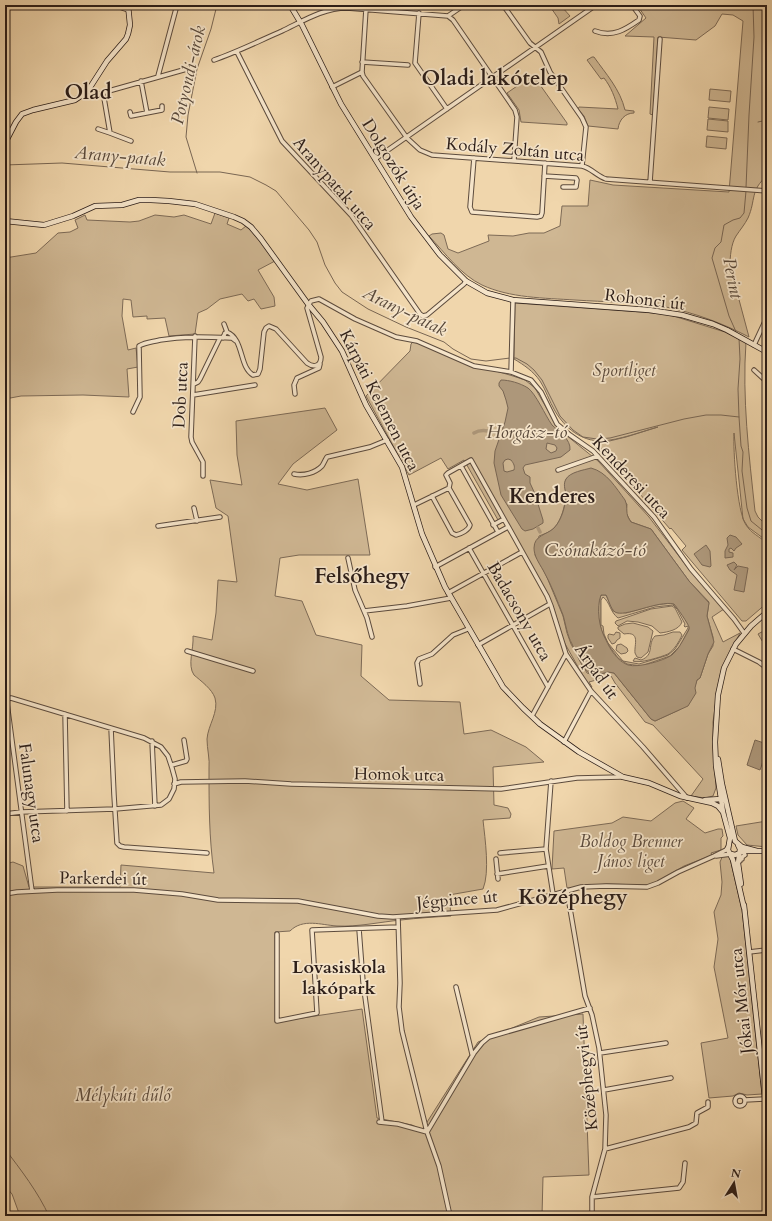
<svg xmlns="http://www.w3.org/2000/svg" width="772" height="1221" viewBox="0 0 772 1221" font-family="Cardo,serif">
<rect width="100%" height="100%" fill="#f0d6ac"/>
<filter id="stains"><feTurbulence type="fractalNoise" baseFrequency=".005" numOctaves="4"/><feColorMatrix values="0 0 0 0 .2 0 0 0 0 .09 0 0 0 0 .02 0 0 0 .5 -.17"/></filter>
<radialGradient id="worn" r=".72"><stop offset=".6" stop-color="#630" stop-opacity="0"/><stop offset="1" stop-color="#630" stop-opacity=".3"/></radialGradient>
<path fill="#cfb793" stroke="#7d6a56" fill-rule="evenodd" d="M549,5H562V7L570,16L559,24L558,18Z
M637,5H767V176C750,190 756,200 748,218C745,224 740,230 736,236C731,244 730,257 730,266L749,337C722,323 695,313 666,307C636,302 605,302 575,300C544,298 510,298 482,285C461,275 445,253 429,236L432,234L441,233L444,235L448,249L458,253L489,241L488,235L513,236L529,233H544L560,226L562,206H588L590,180L613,185L729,192L743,21L733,15L722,14L715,26L696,40L658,37L653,115L650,114L654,37L625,36L646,18Z
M592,57H594C606,74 620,89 625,110L634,111V113C625,113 619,120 618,129L588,126L584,116L578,109L579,107L618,109C615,97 611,87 604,78L601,79L587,60Z
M533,75L567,123V125L521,122L519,110L507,93Z
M710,89L731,91L730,102L709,100Z
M709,107L729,109L728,120L708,118Z
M708,119L728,121V132L707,130Z
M707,136L727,138L726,149L706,147Z
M215,213L229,218L227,224L241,230L246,226L259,239L275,261L258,270L274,297L275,306L261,309L254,299L248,301L242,294L220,299L207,309L198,313L195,334L169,336L165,318L147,319V316L133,317L131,300L123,299L122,316L128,350L136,348L138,367L127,369L129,397L83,395L21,396L5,399V258L36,253L58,233L70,232L78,228L75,220L85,215L87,220L130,222L139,221L155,215L174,217L184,215L211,224Z
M515,303L667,314L725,332L746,342C742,398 749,455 755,511L758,517L767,526V541L748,527L743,519L734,433C733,450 737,512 746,525C751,533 760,537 767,543V603L746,621H742L682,550L686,546L671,528L670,529L597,444L626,437L658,427C640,432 620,440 601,441C581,441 565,428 555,411C549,401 546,390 540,381C533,371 524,365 514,359Z
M413,342L425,345L473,367L496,371L513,376L525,380L535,388L555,423L561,431L598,461L649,517L688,568L724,609L712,617L723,642L740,633L733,647L717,693L713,722V743L716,788L713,796L705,798L691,796L703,779L653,725L645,722L615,683L611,676L589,682L592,687L590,688L564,642L553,606L503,517L498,520L464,460L448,469L441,458L409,475L366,396L410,351L411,344ZM582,471L627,504L626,513L631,522L651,529L689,581L709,602L707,616L713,637V646L708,654L700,678L697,680C695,687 686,707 679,710C671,714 663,717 655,721L651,719L614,673L608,672L597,676L587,673L571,644L567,633L563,616L546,575L535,555L539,536C544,534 550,532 553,529C561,522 565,506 566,496C566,490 563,483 567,478C571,474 577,473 582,471Z
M325,408L337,430L293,464L278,484L307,490L358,479L370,555H299L280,558L275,596L302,601L316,635L362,645L361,676L389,700L460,702L464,734L491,730L526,747L544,762L493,767L494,805L508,808L511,814L510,818L483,820C485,839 490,872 483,889L449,895L451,916C434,917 418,918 401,920C380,922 358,927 337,926C321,925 303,918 290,931L275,932V1022L362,1009L377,1118L412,1125L422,1130L478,1042L539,1017L583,1014L589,1175L543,1177L542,1216H20L12,1194L5,1186V864L13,862L23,866L29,887H120L121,865L214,873C209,838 209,804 209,769C210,759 207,749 207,739C208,725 219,712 215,698C212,689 201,681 194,675C187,665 194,649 193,636L212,640L216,613L218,580L237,582L228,516L216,508L210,480L242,485L237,455L236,421Z
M602,595H606L613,611L626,613L655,605L672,603L679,609L690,627L680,646L670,656L641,666L627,664L618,658L610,647L602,632L600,625V597ZM603,597C610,602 610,612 618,618L655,607L673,605L677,609L685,624L684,626L685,627L688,626V628L675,649L668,655L639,664L623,661L608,643L604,634L603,626L601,625V600Z
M672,606L675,608L682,622C679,630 668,632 660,633L652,626L638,622L627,621L618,626L615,623L616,621L651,609Z
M633,623L648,627L653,631L648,652L641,658L637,657L635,653C634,645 641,631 624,634L618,629V627L625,624Z
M767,629V649L758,634Z
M616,632L620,633V638L617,640L615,643L612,644L608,638V635L609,634L614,635Z
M673,632H680L682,635C679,642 674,650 668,654C661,657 639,664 633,661L635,658L641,660C655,655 647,644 655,636L664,635Z
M621,644L627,648L628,651L626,653L621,654L616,650L617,645Z
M683,801L694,808L686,819L705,833L718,829H722L723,836L721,838V850L711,853L712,855L715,854L684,866L653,884L645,885L607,884L567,888L564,868L552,869L554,831L612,823L623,817L651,821L675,803Z
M767,821V847L747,845L738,835L736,826Z
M729,854L742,910L762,1094L747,1095L739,1093L733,1096L709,1098L701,1043L728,1038L714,967L718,939L714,912L721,895L722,882L720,862L723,855Z"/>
<path fill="#ad977a" stroke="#796653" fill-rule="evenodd" d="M501,380C509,380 520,383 528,388C536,394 545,415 552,425C559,432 571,439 570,450L561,457L525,465L523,468L525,474L530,477V483L536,496L538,504L543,520V523L533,529L525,531L522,529L501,495L494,463L495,451L505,422L508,408L506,400L503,391L499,386V383ZM547,443L555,445L557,448L556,451L551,453L546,449ZM508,459L511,460C514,464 515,466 514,470L507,472L504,471L503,463L505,460Z
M591,468C607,472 616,488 625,500C629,509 624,513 631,522L651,529L689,581L709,603L707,616L714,642L708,654L700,678L697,680L695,688L696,693L688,706L655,721L651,719L614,673L608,672L593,676C582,670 577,655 572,644C567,635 566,625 563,615C557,600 551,584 543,570C539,563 534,556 534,548C534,535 547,535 554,528C562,520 566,504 566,494C565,489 563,484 566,479C570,472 584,470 591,468ZM601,595H606C609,600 610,608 615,612C624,618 658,600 674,604C676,606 689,625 689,627C690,629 687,633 686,635C682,642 678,650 672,655C663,661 638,668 628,665C617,661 610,649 606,640C599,628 596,608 601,595Z
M730,535L736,537L742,544L736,548L734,551L731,548L729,549V552L733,553V557L725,558V551L728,545L727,538Z
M706,545L710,551L711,566L710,567L702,565L694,554Z
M734,562L737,565L734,570L738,566L748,568L744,592L734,590L737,575L730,570L727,565Z
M755,740L767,744V750L760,770L747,765Z"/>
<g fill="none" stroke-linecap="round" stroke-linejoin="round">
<path stroke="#796653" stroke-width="1" d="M758,122L767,120
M5,165L62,163L170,172H220L250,177L266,185L276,191L309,230L317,242L325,265L335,283L342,292L368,309L406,327L444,342L453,349L471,359L486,361L510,358H516L527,364L534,370L542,380L560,416L573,430L583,437L597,439L610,438L684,419L706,415H721L739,417
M197,173L186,137L188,115L197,69L211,29L217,5
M746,188L749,115L754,37L753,5
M737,334L729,316L712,258L715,248L721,242L724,225L733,220L740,218L744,213L746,191
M739,338L740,359L738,389L739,417L741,446L743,452L742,471L747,508L751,521L767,534
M5,1149C21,1170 38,1192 49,1216"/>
<path stroke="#ad977a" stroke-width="3.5" d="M474,433C482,428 493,432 501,434
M538,528L540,532"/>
<g stroke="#5c4b3d" stroke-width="5.5">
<path id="street" d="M114,5L128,10
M503,5L530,43L541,52L550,72L582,118L586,127L582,166
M366,9L362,72L363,76L407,138L420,150L432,155L582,166C591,168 597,176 606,179L767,191
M419,13L415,63L447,109
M448,16L464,5
M595,31C613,38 626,29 639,20L640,16L632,5
M237,52L282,141L351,215L420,314L423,316L427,315L464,284L466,281
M214,60C237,52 259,41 282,31C303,21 323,8 347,8L448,16L453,20L515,110L517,117L514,160
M362,62L408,65
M158,76L177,5
M141,81L147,113
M332,87L362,72
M89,89L94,94H98L194,67
M103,92L110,133L131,141
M130,112L131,116L162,110V106
M98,129L110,133
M474,158L470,207L472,212L537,217L541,216L542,213L545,163
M375,159L596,5
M544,176L576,178L577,180L576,187H563
M650,182L660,39
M224,324L227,332
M195,336L191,437L192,442L203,462V476
M223,338L225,333L227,332C244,339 239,367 253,375L258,374L260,369L264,332L266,328L269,326L276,329L307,363C314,368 321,366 321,357L307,308L311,301L319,299L355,319L396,337L417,341L474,366L511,372L531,380L541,392L557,424L570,435L593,451L654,517L691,569L734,619L744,633
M754,345L767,317
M754,370L767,382
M511,372L513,300
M194,384L198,382L200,379L220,338
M295,394L294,385L297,378L319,368L320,364
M193,395L255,385
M133,412L140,397L139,346C146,342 153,342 160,340C184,336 207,337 232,338L236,341
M767,412L765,419L767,438
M461,466L498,532
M558,470L598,456
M294,474C304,476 315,473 322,466C324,463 325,460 327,457L370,447L387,440
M432,496L452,533L456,535C461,534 469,530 470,525L449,488
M414,505L449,488L450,483L446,475L448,473L471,460L547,596L551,606L566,654L591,691L643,747L687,798
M194,508L197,521
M493,525L504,519
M158,526L220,517
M469,548L548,687
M348,558L355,590L367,618L372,637
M435,567L508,527
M448,593L522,552
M364,611L407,606L451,598
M478,645L550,604
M733,649L759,662L767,668
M187,651L253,671
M420,684L417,663L419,659L432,654L453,635L468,629
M65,714L67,811
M532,716L566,654
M111,728L114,795L117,843L120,846L124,847L207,853
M152,741L155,806
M564,742L591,691
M172,765L186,761L187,759L184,740
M551,781L546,849L553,894
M174,784L181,782L245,781L291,784L501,789L577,778L622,777
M5,814L21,812L115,809L161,805L169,799L174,789L175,779L172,768L168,756L161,747L144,738L11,698L7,699V703L32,891
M500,853L546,849
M716,856L731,854
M496,859L498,879
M740,861V859H742V857L745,855L744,853
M497,874L548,866
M567,891L585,996L592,1015L599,1048L606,1115L605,1149L592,1197V1216
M5,894L17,892L57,890H134L182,894L218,900L298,901L378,916L393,917L497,910L581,887L606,886L647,887L658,883L678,872L714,856L726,850L728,847
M398,917L400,983L399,1007L402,1031L427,1132L439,1166L450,1216
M359,929L363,982L382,1122
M277,934V1021L317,1013L312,930L398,927
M749,952L767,950
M456,987L472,1054
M600,1053L666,1043
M604,1090L671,1078
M735 1101a5 5 0 1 1 10 0a5 5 0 1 1-10 0Z
M745,1100L766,1099
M379,1122L398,1124L427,1132
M427,1132L474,1053L482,1043L489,1037L590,1008
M605,1149L689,1127L696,1123L697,1113L708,1107V1102
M592,1197L679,1188L683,1182L685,1163"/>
</g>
<g stroke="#2b1d18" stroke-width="6">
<path id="secondary" d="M290,5L302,25L341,104L411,217L440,255L466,281L487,293L513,300L649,310L682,315L713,324L727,330L767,352
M5,143L16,122L22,114L33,110L75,100L84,94L89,89L107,61L126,39L128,34L130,25L128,5
M5,221L44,225L73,216L95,206L122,205L139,200H151L169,201L195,204L234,217L243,221L251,227L261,239L308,304L323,322L342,351L366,405L402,467L422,534L445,587L503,687L523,708L540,724L579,752L623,777L649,783L680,796L712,803L718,806L723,812
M718,759L722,784L735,841L742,847L757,851
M705,800L721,799
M738,845L740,849L738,863L741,884
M731,854L735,855L744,851H767
M744,905L767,1116
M744,908L733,860L728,850L730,838L723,812L716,766L715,742L718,695L724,668L736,644L751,626L767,612"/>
</g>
<use href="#street" stroke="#f5e4c9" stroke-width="3.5"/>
<use href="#secondary" stroke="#f5e4c9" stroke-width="4.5"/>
</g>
<g text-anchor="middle" stroke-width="3.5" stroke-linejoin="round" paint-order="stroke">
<g font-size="17" fill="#2b1d18" stroke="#f5e4c9">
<text transform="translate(515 149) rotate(5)" y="6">Kodály Zoltán utca</text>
<text transform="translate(394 164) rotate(58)" y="6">Dolgozók útja</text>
<text transform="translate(335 183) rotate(49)" y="6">Aranypatak utca</text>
<text transform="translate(645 299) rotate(7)" y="6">Rohonci út</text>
<text transform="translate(180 395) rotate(-87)" y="6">Dob utca</text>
<text transform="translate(380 400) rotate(63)" y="6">Kárpáti Kelemen utca</text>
<text transform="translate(632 477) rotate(47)" y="6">Kenderesi utca</text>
<text transform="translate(520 611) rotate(60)" y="6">Badacsony utca</text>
<text transform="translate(597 671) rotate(55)" y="6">Árpád út</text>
<text transform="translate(399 774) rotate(1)" y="6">Homok utca</text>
<text transform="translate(32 793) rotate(82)" y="6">Falunagy utca</text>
<text transform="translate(103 878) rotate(1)" y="6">Parkerdei út</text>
<text transform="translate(457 899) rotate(-5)" y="6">Jégpince út</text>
<text transform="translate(741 1001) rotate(-96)" y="6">Jókai Mór utca</text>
<text transform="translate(586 1078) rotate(-96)" y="6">Középhegyi út</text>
</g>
<g font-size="17" font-style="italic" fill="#5c4b3d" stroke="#f5e4c9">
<text x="624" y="376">Sportliget</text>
<text x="631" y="847">Boldog Brenner<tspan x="631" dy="20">János liget</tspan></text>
<text x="123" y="1101">Mélykúti dűlő</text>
</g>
<g font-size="18" font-style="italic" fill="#58483a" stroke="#f5e4c9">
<text transform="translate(188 75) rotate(-77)" y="6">Potyondi-árok</text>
<text transform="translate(120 156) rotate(5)" y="6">Arany-patak</text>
<text transform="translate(733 278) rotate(79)" y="6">Perint</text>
<text transform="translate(405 311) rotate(26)" y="6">Arany-patak</text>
<text x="527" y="438">Horgász-tó</text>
<text x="595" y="556">Csónakázó-tó</text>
</g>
<g font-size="18" font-weight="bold" fill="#2b1d18" stroke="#f5e4c9">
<text x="339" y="973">Lovasiskola<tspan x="339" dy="21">lakópark</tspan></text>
</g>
<g font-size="21" font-weight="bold" fill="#2b1d18" stroke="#f5e4c9">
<text x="495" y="85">Oladi lakótelep</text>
<text x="88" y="99">Olad</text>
<text x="552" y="503">Kenderes</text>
<text x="362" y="583">Felsőhegy</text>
<text x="573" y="904">Középhegy</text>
</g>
</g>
<rect width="772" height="1221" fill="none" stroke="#f0d6ac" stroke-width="20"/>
<rect x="6" y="6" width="760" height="1209" fill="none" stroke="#2b1d18" stroke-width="2"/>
<rect x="10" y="10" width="752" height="1201" fill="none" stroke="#2b1d18"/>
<g transform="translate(734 1183) rotate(11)" stroke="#f5e4c9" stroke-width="3" paint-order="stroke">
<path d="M0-3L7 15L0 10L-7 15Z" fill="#2b1d18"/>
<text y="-6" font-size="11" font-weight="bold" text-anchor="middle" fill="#2b1d18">N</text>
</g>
<rect width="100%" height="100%" filter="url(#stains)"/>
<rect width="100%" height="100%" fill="url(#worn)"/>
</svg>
